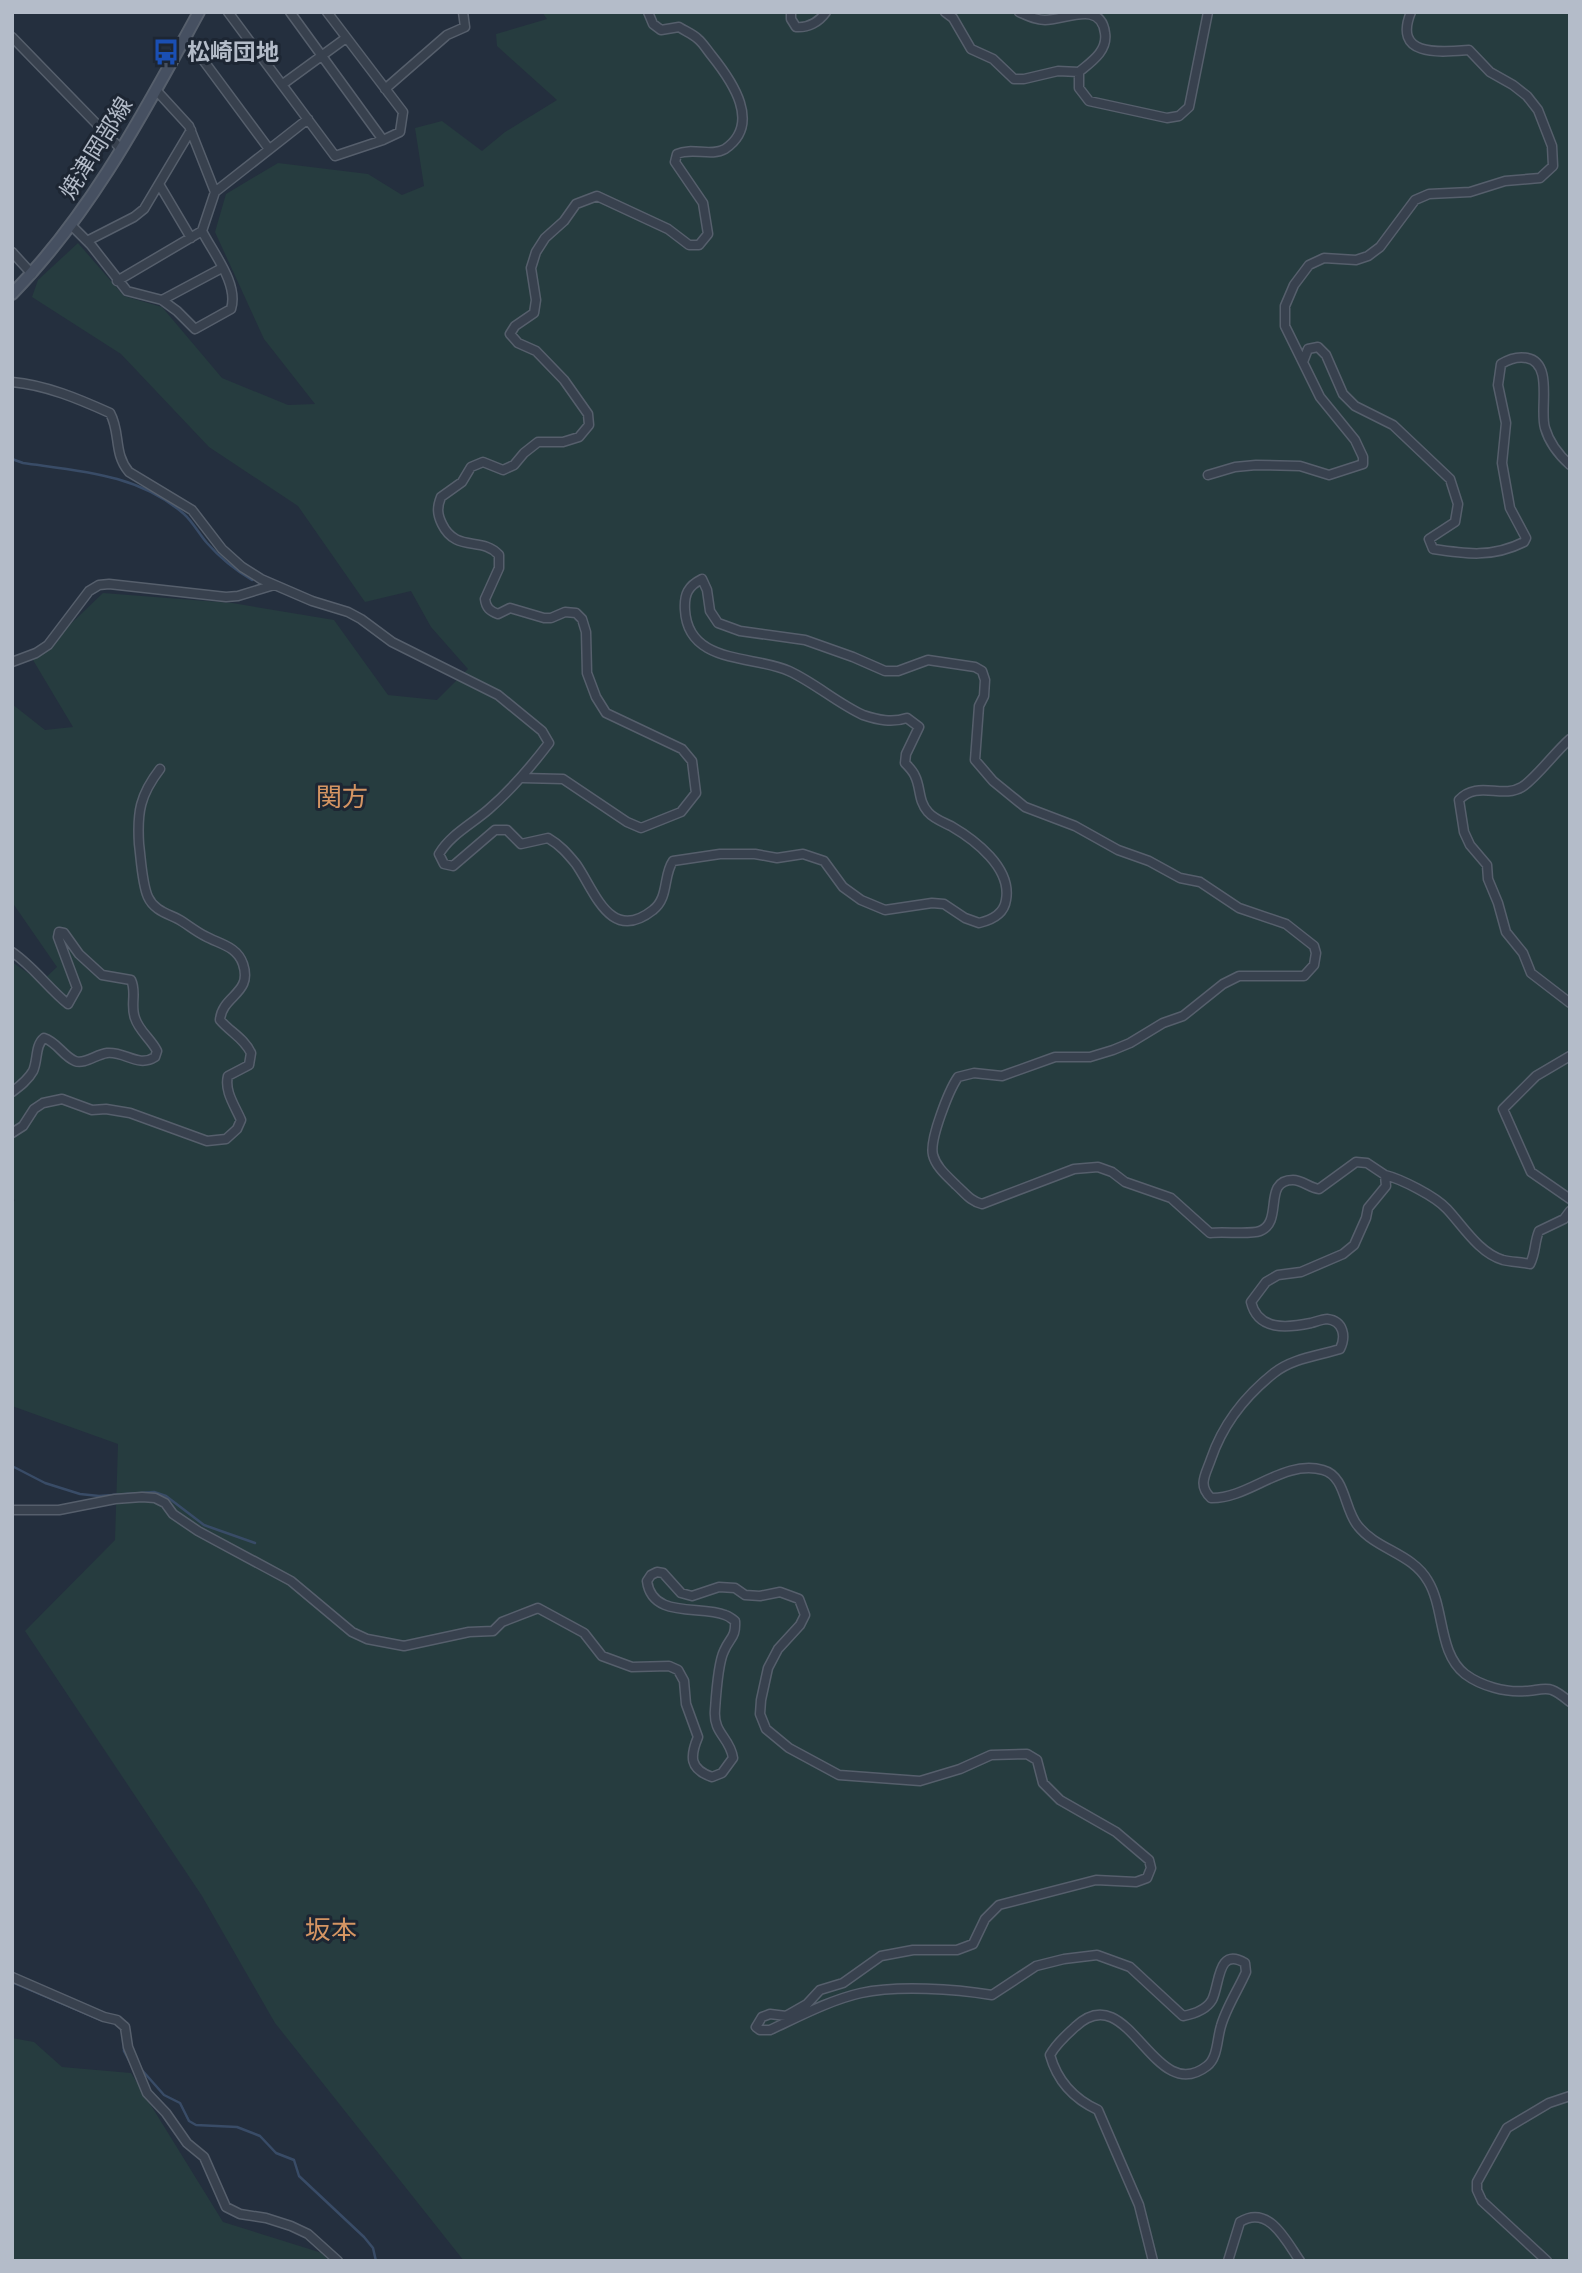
<svg xmlns="http://www.w3.org/2000/svg" width="1582" height="2273" viewBox="0 0 1582 2273" font-family="'DM Sans','Noto Sans JP',sans-serif">
<rect width="100%" height="100%" fill="#242f3e"/>
<path fill="#263c3f" d="M542,12H1570V2261H464L275,2023L202,1896L25,1631L115,1540L118,1444L12,1406V1204L15,1200L12,1198V962L41,982L57,967L12,902V704L45,730L73,727L33,660L103,593L232,603L334,620L388,695L437,700L468,669L431,627L411,591L365,602L298,506L209,447L121,354L32,297L38,280L78,243L124,296L162,307L222,378L288,405L315,404L264,339L215,232L226,194L278,163L368,174L402,195L424,186L415,128L442,121L482,151L505,132L557,100L497,46L496,34L547,19Z
M12,2038L34,2042L62,2067L131,2073L223,2222L322,2253L329,2261H12Z"/>
<g fill="none" stroke-linecap="round" stroke-linejoin="round">
<path stroke="#394c67" stroke-width="2.5" d="M12,459L23,463C80,471 138,474 184,514C193,522 199,534 207,543C221,559 235,570 252,580
M12,1466L45,1483L80,1494L99,1496L154,1492L166,1496L204,1525L255,1543
M12,1982L101,2020
M124,2045V2051L131,2064
M141,2069L164,2095L180,2103L189,2121L196,2125L237,2127L260,2136L276,2153L294,2160L299,2176L364,2237L373,2248L376,2261"/>
<g stroke="#565f6c" stroke-width="11">
<path id="minor" d="M228,12L335,156L383,140L400,132L403,112L327,12
M290,12L383,140
M791,12V19L796,27C808,28 819,22 826,12
M945,12L953,18L971,49L993,59L1014,79H1024L1058,71L1079,72C1091,62 1108,51 1105,33C1101,0 1065,20 1045,20C1035,20 1028,16 1019,12
M12,37L121,149
M186,37L269,149
M1079,72V88L1089,101L1167,118L1179,116L1189,107L1208,12
M283,84L346,38
M385,89L447,35L465,27L463,12
M156,90L189,126L215,192L308,119
M159,184L191,238
M72,226L91,245L127,291L162,300L177,311L195,329L231,309C239,284 213,253 202,231L215,192
M87,241L134,217L144,209L191,130
M12,252L32,274
M117,281L202,231
M162,300L222,268
M1303,362L1308,349L1318,347L1326,355L1343,394L1355,406L1393,425L1450,479L1458,504L1455,522L1429,539L1433,549C1466,554 1492,558 1524,542L1526,538L1510,508L1502,463L1506,423L1498,385L1501,364C1509,359 1517,356 1527,358C1554,363 1539,410 1545,428C1549,442 1560,456 1570,465
M12,382C46,385 79,399 110,413C121,433 113,453 129,472L192,510L222,549L242,567L261,579L312,601L348,612L361,619L392,642L498,695L542,731L549,743C530,768 513,788 489,809C472,824 451,834 439,854L444,864L453,866L495,830H507L521,844L548,838C560,845 567,853 576,864C595,891 610,944 653,910C669,898 663,875 673,861L720,854H755L777,858L803,854L824,861L843,887L861,900L885,910L932,903L944,904L965,918L979,923C992,920 1004,914 1006,900C1012,868 975,840 951,826C943,822 934,819 928,812C918,801 921,788 915,776C913,771 909,767 905,763L906,754L919,727L907,718C892,723 878,720 863,715C837,703 815,683 789,671C754,655 688,665 685,610C684,594 688,586 702,579L707,590L710,611L718,623L740,631L805,640L853,657L885,671H898L928,660L975,667L982,671L985,680L984,696L979,706L975,760L993,781L1025,807L1075,826L1118,850L1149,861L1180,878L1200,882L1239,908L1286,924L1314,946L1316,953L1314,965L1304,976H1239L1223,984L1183,1016L1163,1023L1130,1043L1113,1050L1090,1057H1055L1002,1076L974,1073L958,1077C949,1090 929,1140 933,1155C936,1167 947,1176 956,1185C965,1193 970,1201 982,1204L1074,1169L1098,1167L1112,1172L1125,1182L1171,1198L1210,1233C1224,1231 1249,1235 1260,1231C1284,1222 1262,1180 1293,1180C1302,1180 1310,1188 1319,1189L1356,1162L1367,1163L1385,1175L1386,1186L1368,1208L1366,1218L1354,1245L1343,1254L1301,1272L1278,1275L1266,1282L1251,1302C1258,1331 1287,1328 1311,1323C1315,1322 1323,1319 1327,1319C1344,1321 1346,1337 1340,1349C1318,1356 1293,1358 1274,1373C1245,1396 1223,1424 1211,1459C1206,1474 1197,1485 1211,1498C1249,1499 1283,1459 1323,1470C1346,1476 1344,1510 1358,1526C1377,1550 1412,1553 1428,1581C1445,1609 1438,1653 1465,1674C1481,1686 1506,1693 1526,1691C1534,1691 1545,1687 1552,1690C1558,1692 1565,1698 1570,1702
M1208,475L1235,467L1256,465L1300,466L1329,475L1363,464V457L1355,440L1320,397L1285,326V306L1294,285L1309,265L1324,258L1356,260L1368,256L1380,247L1415,200L1429,194L1470,192L1505,181L1540,178L1553,166L1552,146L1538,110L1527,96L1513,85L1490,72L1469,50C1442,52 1392,58 1411,12
M12,662L36,653L48,645L89,591L99,585L109,584L226,597L238,596L274,585
M1570,739C1556,751 1535,779 1522,787C1502,799 1477,780 1459,800L1464,832L1470,845L1487,865L1488,879L1498,903L1506,932L1523,953L1531,973L1570,1003
M523,778L563,779L627,822L641,828L681,812L696,793L692,761L682,749L606,713L596,697L587,673L586,632L582,619L576,613L565,612L551,618H544L510,608L498,614C490,611 486,608 485,599L499,568V555C482,536 456,553 442,524C437,514 437,507 441,497L462,482L471,467L483,462L503,470L514,465L524,453L538,442H563L579,437L589,425L588,414L564,380L536,351L518,343L510,334L515,326L534,313L536,300L531,268L536,252L545,238L564,221L576,204L597,196L668,229L689,245H699L708,234L703,203L675,162L677,154C692,147 711,157 725,149C762,124 732,81 712,56C707,50 703,43 698,39C693,34 685,31 679,27L661,30L653,24L648,12
M12,952C34,967 48,988 68,1004L77,988L58,937L59,932L64,933L79,954L102,975L131,980C137,992 130,1005 135,1018C139,1031 151,1039 157,1051L155,1057C138,1068 125,1051 107,1053C97,1054 84,1065 75,1061C63,1056 57,1042 44,1038C35,1045 38,1060 33,1071C28,1080 20,1086 12,1092
M1570,1056L1536,1076L1503,1109L1531,1172L1570,1199
M12,1133L23,1126L34,1109L43,1103L62,1099L92,1110L106,1109L130,1113L207,1141L226,1139L237,1129L241,1120C235,1106 224,1091 228,1076L249,1065L251,1053C244,1038 230,1032 220,1020C222,995 253,994 243,964C237,946 219,944 205,936C195,931 187,924 178,919C166,913 154,910 148,897C142,884 141,859 139,844C137,812 140,795 160,769
M1385,1175C1401,1179 1435,1196 1447,1209C1463,1226 1479,1253 1503,1260C1511,1262 1521,1262 1530,1264C1536,1252 1534,1243 1539,1231L1564,1219L1570,1211
M12,1510H59L115,1499L142,1497L155,1498L165,1503L173,1514L198,1531L291,1581L352,1632L367,1639L404,1646L469,1632L493,1631L502,1622L538,1608L584,1633L602,1656L632,1667L669,1666L678,1670L684,1681L686,1704L698,1737C690,1756 689,1769 712,1777L722,1773L733,1758C730,1737 713,1734 715,1710C716,1695 718,1663 724,1651C730,1637 736,1638 735,1621C732,1619 729,1616 725,1615C700,1605 652,1619 647,1581L651,1575L657,1572L663,1573L681,1593L692,1596L719,1587L735,1588L745,1595L760,1596L780,1592L799,1599L805,1615L800,1625L778,1649L768,1668L761,1700L760,1714L766,1729L789,1748L839,1775L920,1781L960,1769L991,1755L1027,1754L1037,1760L1043,1783L1060,1800L1116,1832L1149,1860L1151,1868L1147,1878L1136,1882L1096,1880L999,1905L985,1919L973,1944L957,1950H913L881,1956L843,1983L820,1990L807,2004L786,2016L770,2014L762,2017L756,2027L760,2030H770C798,2017 830,2000 861,1993C898,1985 955,1989 992,1995L1036,1966L1064,1959L1097,1955L1130,1967L1183,2016C1194,2014 1206,2010 1212,2000C1220,1985 1217,1946 1245,1963L1246,1972C1238,1990 1226,2008 1221,2026C1217,2038 1218,2058 1207,2066C1153,2108 1129,1975 1075,2027C1066,2035 1056,2044 1050,2055C1057,2080 1074,2099 1098,2110L1139,2205L1153,2261
M12,1977L104,2017L117,2020L125,2027L128,2047L147,2093L166,2113L187,2143L204,2157L226,2207L240,2214L266,2218L291,2226L308,2234L338,2261
M1228,2261L1240,2222C1269,2204 1286,2241 1300,2261
M1547,2261L1482,2201L1477,2190V2182L1507,2128L1549,2103L1570,2096"/>
</g>
<g stroke="#565f6c" stroke-width="14">
<path id="secondary" d="M12,294C92,212 144,112 199,12"/>
</g>
<use href="#minor" stroke="#38414e" stroke-width="8"/>
<use href="#secondary" stroke="#465061" stroke-width="10"/>
</g>
<defs>
<g id="bus-bare" transform="scale(2.1)"><path d="M-5-6H5V4H4V6H2V4H-2V6H-4V4H-5ZM-3.5-4V0h7V-4ZM-3.5 1.2v1.5H-2V1.2ZM2 1.2v1.5H3.5V1.2Z" fill="#1a4fb4" stroke="#1d2633" stroke-width="2.5" paint-order="stroke"/></g>
</defs>
<g fill-rule="evenodd">
<use href="#bus-bare" x="166" y="52"/>
</g>
<g text-anchor="middle" stroke-width="6" stroke-linejoin="round" paint-order="stroke">
<g font-size="23" font-weight="bold" fill="#b4bcc9" stroke="#1d2633" text-anchor="start">
<text x="187" y="60">松崎団地</text>
</g>
<g font-size="23" fill="#b4bcc9" stroke="#1d2633">
<text transform="translate(96 148) rotate(-58)" y="8">焼津岡部線</text>
</g>
<g font-size="26" fill="#d59563" stroke="#1d2633">
<text x="342" y="806">関方</text>
<text x="331" y="1939">坂本</text>
</g>
</g>
<rect width="1582" height="2273" fill="none" stroke="#b4bcc9" stroke-width="28"/>
</svg>
